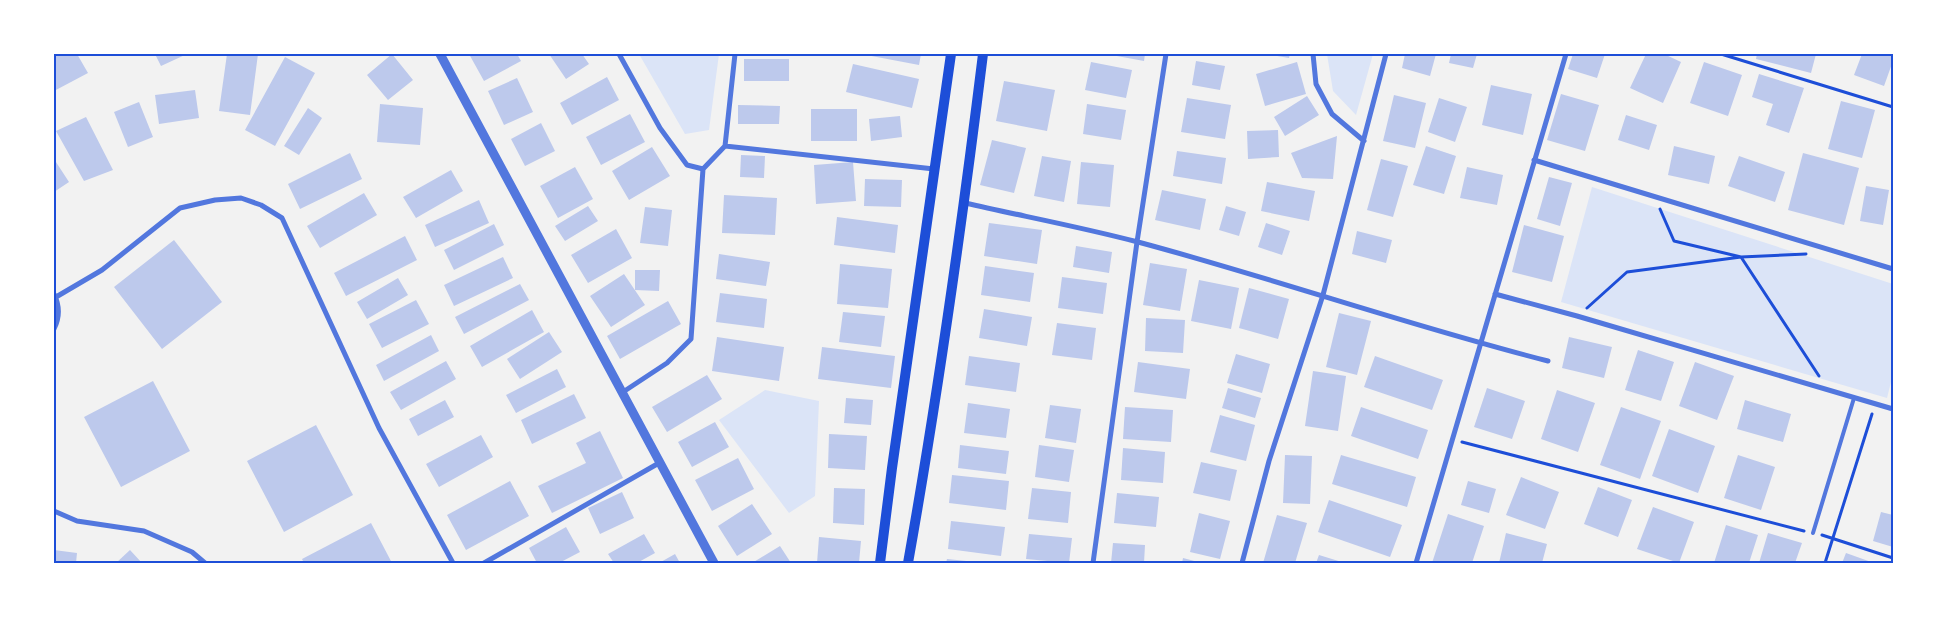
<svg xmlns="http://www.w3.org/2000/svg" width="1947" height="617" viewBox="0 0 1947 617" font-family="Manrope,sans-serif">
<rect width="100%" height="100%" fill="#f2f2f2"/>
<path fill="#dbe4f7" d="M639,54H719L709,130L685,134Z
M1327,54H1373L1356,115L1333,91Z
M1592,187L1893,284V374L1887,398L1561,302Z
M765,390L819,401L815,496L789,513L719,420Z"/>
<path fill="#bdc9ec" d="M54,54H77L88,73L54,91Z
M155,54H187L161,66Z
M227,54H258L250,115L219,111Z
M392,54L413,80L388,100L367,75Z
M469,54H517L521,61L484,81Z
M549,54H582L589,64L566,79Z
M861,54H921L919,65Z
M1106,54H1145L1144,61Z
M1266,54H1290L1289,58Z
M1405,54H1436L1430,76L1402,68Z
M1451,54H1477L1473,68L1449,63Z
M1573,54H1605L1597,78L1568,69Z
M1646,54H1664L1681,62L1663,103L1630,88Z
M1757,54H1816L1811,73L1756,59Z
M1862,54H1893V61L1884,86L1854,75Z
M285,57L315,73L275,146L245,130Z
M744,59H789V81H744Z
M1196,61L1225,66L1220,90L1192,85Z
M1091,62L1132,70L1126,98L1085,90Z
M1297,62L1306,94L1265,106L1256,74Z
M1704,62L1742,75L1728,116L1690,103Z
M853,64L919,79L912,108L846,92Z
M1759,74L1804,88L1789,133L1766,125L1773,104L1752,97Z
M607,77L619,100L572,125L560,103Z
M517,78L533,112L504,125L488,91Z
M1004,81L1055,90L1047,131L996,121Z
M1491,85L1532,94L1523,135L1482,125Z
M195,90L199,118L159,124L155,95Z
M1561,94L1599,105L1585,151L1547,140Z
M1394,95L1426,103L1415,148L1383,141Z
M1307,96L1319,115L1285,136L1274,117Z
M1187,98L1231,105L1225,139L1181,132Z
M1439,98L1467,107L1455,142L1428,132Z
M1841,101L1875,110L1862,158L1828,149Z
M139,102L153,137L128,147L114,112Z
M380,104L423,108L420,145L377,142Z
M1087,104L1126,110L1121,140L1083,134Z
M738,105L780,106L779,124H738Z
M308,108L322,118L299,155L284,146Z
M811,109H857V141H811Z
M630,114L645,142L601,165L586,137Z
M1626,115L1657,125L1649,150L1618,140Z
M900,116L902,137L871,141L869,119Z
M86,117L113,170L84,181L56,131Z
M541,123L555,151L525,166L511,139Z
M1278,130L1279,157L1248,159L1247,131Z
M1337,136L1333,179L1302,178L1291,153Z
M992,140L1026,148L1014,193L980,185Z
M1426,146L1456,156L1444,194L1413,185Z
M1674,146L1715,156L1709,184L1668,175Z
M652,147L670,176L629,200L612,171Z
M1177,151L1226,158L1222,184L1173,176Z
M350,153L362,179L300,209L288,184Z
M1803,153L1859,168L1844,225L1788,210Z
M741,155L765,156L764,178L740,177Z
M1042,156L1071,161L1064,202L1034,196Z
M1739,156L1785,172L1775,202L1728,186Z
M54,159L69,182L54,192Z
M1381,159L1408,166L1393,217L1367,210Z
M853,162L856,201L816,204L814,165Z
M1081,162L1114,165L1110,207L1077,204Z
M575,167L593,199L558,218L540,186Z
M1467,167L1503,175L1497,205L1460,198Z
M451,170L463,191L416,218L403,197Z
M1549,177L1572,183L1560,226L1537,219Z
M865,179L902,180L901,207L864,206Z
M1267,182L1315,191L1309,221L1261,211Z
M1866,186L1889,190L1883,225L1860,221Z
M1162,190L1206,199L1200,230L1155,220Z
M364,193L377,215L320,248L307,226Z
M724,195L777,198L775,235L722,233Z
M479,200L489,223L435,247L425,225Z
M588,206L598,221L565,241L555,226Z
M1226,206L1246,212L1239,236L1219,230Z
M645,207L672,210L668,246L640,243Z
M837,217L898,225L895,253L834,245Z
M989,223L1042,230L1037,264L984,256Z
M1266,223L1290,231L1282,255L1258,247Z
M494,224L504,245L454,270L444,250Z
M1524,225L1564,236L1552,282L1512,272Z
M616,229L632,258L588,283L571,255Z
M1357,231L1392,240L1386,263L1352,254Z
M405,236L417,260L346,296L334,273Z
M174,240L222,302L162,349L114,287Z
M1076,246L1112,252L1109,273L1073,267Z
M719,254L770,262L766,286L716,279Z
M503,257L513,278L454,306L444,285Z
M1150,263L1187,269L1180,311L1143,305Z
M840,264L892,269L888,308L837,304Z
M985,266L1034,273L1030,302L981,295Z
M635,270H660L659,291L635,290Z
M624,274L645,305L611,327L590,296Z
M1062,277L1107,283L1103,314L1058,308Z
M398,278L408,295L367,319L357,302Z
M1199,280L1239,288L1231,329L1191,321Z
M520,284L529,300L464,334L455,317Z
M1249,288L1289,299L1278,339L1239,328Z
M720,293L767,299L764,328L716,322Z
M416,300L429,324L382,348L369,324Z
M668,301L681,324L620,359L607,336Z
M984,309L1032,317L1027,346L979,338Z
M532,310L544,332L482,367L470,346Z
M843,312L885,316L881,347L839,342Z
M1339,313L1371,321L1357,375L1326,367Z
M1146,318L1185,320L1183,353L1145,351Z
M1057,323L1096,328L1092,360L1052,355Z
M549,332L562,352L520,379L507,359Z
M431,335L439,351L384,381L376,365Z
M717,337L784,347L779,381L712,371Z
M1569,337L1612,347L1604,378L1562,368Z
M822,347L895,356L891,388L818,379Z
M1638,350L1674,362L1661,401L1625,390Z
M1236,354L1270,364L1262,393L1227,383Z
M969,356L1020,363L1016,392L965,385Z
M1375,356L1443,380L1432,410L1364,387Z
M446,361L456,379L401,410L390,392Z
M1138,362L1190,369L1186,399L1134,392Z
M1695,362L1734,376L1717,420L1679,406Z
M557,369L566,387L516,413L506,395Z
M1313,371L1346,376L1338,431L1305,426Z
M707,375L722,399L667,432L652,407Z
M153,381L190,451L121,487L84,417Z
M1228,388L1261,398L1255,418L1222,408Z
M1487,388L1525,401L1512,439L1474,427Z
M1557,390L1595,403L1578,452L1541,439Z
M574,394L586,418L532,444L521,420Z
M846,398L873,400L871,425L844,423Z
M445,400L454,417L418,436L409,419Z
M1745,400L1791,414L1783,442L1737,429Z
M968,403L1010,409L1006,438L964,433Z
M1050,405L1081,409L1076,443L1045,438Z
M1125,407L1173,410L1171,442L1123,439Z
M1361,407L1428,430L1418,459L1351,436Z
M1621,407L1661,421L1640,479L1600,465Z
M1220,415L1255,425L1246,461L1210,452Z
M715,422L729,447L692,467L678,442Z
M316,425L353,495L284,532L247,461Z
M1669,429L1715,446L1698,493L1652,476Z
M600,431L623,478L552,513L538,486L586,463L576,443Z
M829,434L867,436L865,470L828,468Z
M481,435L493,457L439,487L426,464Z
M960,445L1009,451L1006,474L958,468Z
M1039,445L1074,450L1069,482L1035,477Z
M1123,448L1165,452L1163,483L1121,480Z
M1285,455L1312,456L1310,504L1283,503Z
M1341,455L1416,477L1407,507L1332,484Z
M1738,455L1775,467L1761,510L1724,498Z
M738,458L754,489L712,511L695,480Z
M1201,462L1237,470L1230,501L1193,493Z
M952,475L1009,481L1006,510L949,503Z
M1521,477L1559,492L1545,529L1506,515Z
M510,481L529,516L466,550L447,515Z
M1468,481L1496,489L1489,513L1461,505Z
M1598,487L1632,500L1618,537L1584,524Z
M834,488L865,489L864,525L833,523Z
M1032,488L1071,492L1068,523L1028,519Z
M622,492L634,518L600,534L588,508Z
M1117,493L1159,497L1156,527L1114,523Z
M1329,500L1402,525L1390,557L1318,532Z
M752,504L772,534L737,556L718,526Z
M1653,507L1694,522L1679,563L1637,549Z
M1881,512L1893,515V547L1873,541Z
M1199,513L1230,521L1220,559L1190,552Z
M1448,514L1484,526L1472,563H1432Z
M1277,515L1307,523L1295,563H1263Z
M951,521L1005,527L1001,556L948,549Z
M371,523L392,563H304L302,559Z
M1726,525L1758,535L1749,563H1714Z
M566,527L580,552L559,563H537L529,548Z
M1506,533L1547,544L1542,563H1499Z
M1768,533L1802,543L1795,563H1759Z
M644,534L655,553L637,563H614L608,554Z
M1029,534L1072,538L1069,563L1026,559Z
M819,537L861,541L859,563H817Z
M1113,543L1145,545L1144,563H1111Z
M780,546L791,563H752Z
M54,550L77,553L76,563H54Z
M130,550L142,563H116Z
M1846,553L1874,563H1842Z
M675,554L680,563H659Z
M1319,555L1345,563H1316Z
M1183,558L1202,563H1182Z
M947,559L976,562V563H946Z"/>
<g fill="none" stroke-linecap="round" stroke-linejoin="round">
<path stroke="#1d4ed8" stroke-width="3" d="M1721,54L1893,107
M1660,209L1674,241L1741,257L1819,376
M1587,308L1627,272L1741,257L1806,254
M1462,442L1804,531
M1822,535L1893,558
M1825,563L1872,414"/>
<path stroke="#5277de" stroke-width="4" d="M1813,533L1854,398"/>
<path stroke="#5277de" stroke-width="5" d="M619,54L660,128L687,165L703,169L725,146
M1313,54L1316,84L1332,114L1364,141
M725,146L934,169
M725,146L735,54
M1534,160L1893,269
M965,203C1022,216 1081,227 1138,242C1276,279 1410,326 1548,361
M1495,294L1577,316L1893,409
M56,297L102,270L180,208L215,200L241,198L261,205L282,218L379,428L453,563
M54,329C60,317 60,306 54,294
M623,392L667,363L691,339L703,169
M54,511L77,521L144,531L192,552L205,563
M484,563L659,463
M1093,563L1137,242L1166,54
M1242,563L1269,461L1323,295L1386,54
M1416,563L1566,54"/>
<path stroke="#5277de" stroke-width="9" d="M440,54L714,563"/>
<path stroke="#1d4ed8" stroke-width="10" d="M880,563L892,468L951,54
M908,563C938,394 962,224 983,54"/>
</g>
<rect width="1947" height="617" fill="none" stroke="#ffffff" stroke-width="110"/>
<rect x="55" y="55" width="1837" height="507" fill="none" stroke="#1d4ed8" stroke-width="2"/>
</svg>
